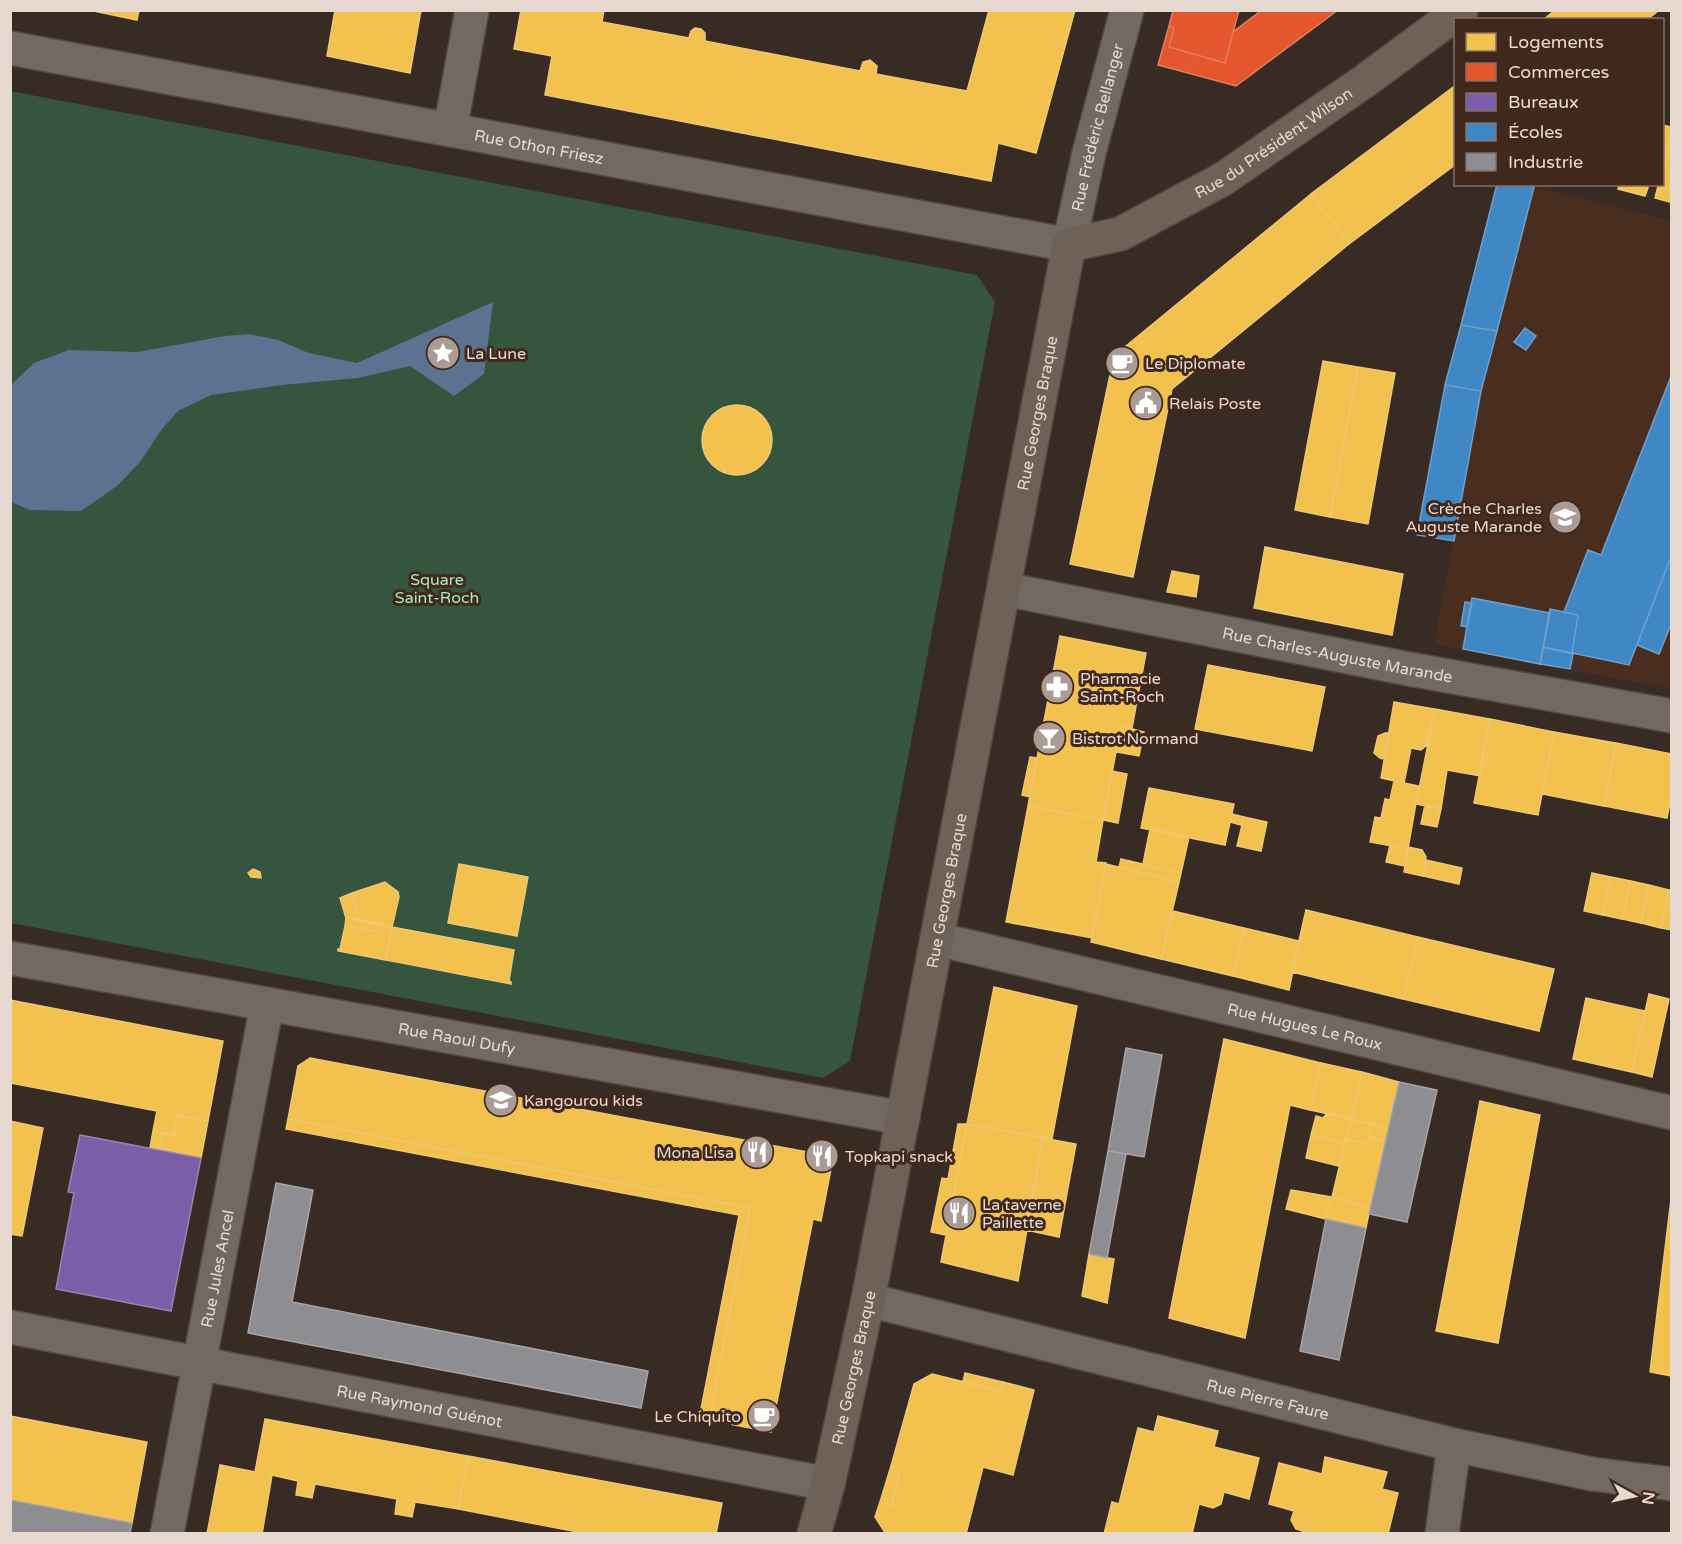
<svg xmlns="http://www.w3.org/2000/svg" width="1682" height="1544" viewBox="0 0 1682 1544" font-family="'Varela Round',sans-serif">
<rect width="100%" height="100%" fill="#382b24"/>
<path fill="#492e20" d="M1534,187L1671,221V689L1434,644L1481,391Z"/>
<path fill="#35553f" d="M10,91L977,275L995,302L850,1061L823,1078L11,923Z"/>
<path fill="#5d7191" d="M493,302L484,374L454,396L410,366L358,378L282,385L211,395L178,411L162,429L140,462L117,486L81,511L30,510L11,502V385L34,363L69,350L137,352L225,336L249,334L278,340L309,353L357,363Z"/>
<path fill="#f2c14e" stroke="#efc875" stroke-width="1.5" d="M89,10H139L137,20Z
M335,10H421L410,73L327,56Z
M521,10H604L602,22L689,38L691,31L695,28L701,29L705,33V41L860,71L863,62L870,60L877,66L876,74L967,91L989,10H1075L1036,153L998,143L991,181L545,95L552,56L514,49Z
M1555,10H1659L1647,20H1543Z
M1456,85V164L1349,244L1311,194Z
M1662,125L1672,127V135L1665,159L1662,158Z
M1672,135V190L1658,186L1662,184V169Z
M1620,184H1647L1648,188L1645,196L1618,189Z
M1658,186L1672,190L1670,202L1655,198Z
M1311,194L1349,244L1172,389L1133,577L1070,564L1114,356Z
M1323,361L1358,367L1330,517L1295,510Z
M1358,367L1395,373L1368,524L1330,517Z
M702 440a35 35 0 1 1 70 0a35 35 0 1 1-70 0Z
M1265,547L1403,574L1392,635L1254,608Z
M1172,571L1199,576L1196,597L1167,592Z
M1060,636L1146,653L1132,728L1121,726L1103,820L1028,806Z
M1208,665L1325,687L1312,751L1195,729Z
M1394,702L1435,709L1427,745L1421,750L1411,748L1404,783L1381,778Z
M1435,709L1490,719L1480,776L1447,770L1441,809L1416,804Z
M1490,719L1554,732L1538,815L1474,803Z
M1121,726L1144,732L1139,756L1116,752Z
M1554,732L1616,743L1604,806L1542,794Z
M1385,733H1389L1384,759L1380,758L1374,753L1378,736Z
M1616,743L1672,754V793L1667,818L1604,806Z
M1030,757L1037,758L1030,797L1022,795Z
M1112,771L1127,774L1118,823L1103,820Z
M1394,781L1419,786L1408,849L1370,842L1375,817L1381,818L1385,799L1390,800Z
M1149,788L1234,804L1225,845L1141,828Z
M1425,805L1441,809L1437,827L1421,824Z
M1028,806L1103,820L1096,862L1106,863L1092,938L1006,922Z
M1232,814L1244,817L1241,825L1230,822Z
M1244,817L1267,822L1261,851L1237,846Z
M1150,829L1189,837L1181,873L1143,864Z
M1390,845L1408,849L1405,866L1386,862Z
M1408,847L1422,850L1426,857L1423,876L1404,872Z
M1121,859L1181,873L1179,882L1119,867Z
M1426,860L1462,868L1459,884L1423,876Z
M459,864L528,877L517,936L448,923Z
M1106,864L1179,882L1161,959L1091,942Z
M253,869L260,872L261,878L251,877L248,873Z
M1592,873L1611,877L1603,915L1584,911Z
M1611,877L1631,881L1622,919L1603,915Z
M1631,881L1649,885L1641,923L1622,919Z
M385,882L398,892L399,897L392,927L361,920L352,893Z
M1649,885L1669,890L1661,928L1641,923Z
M1669,890H1672V930L1661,928Z
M352,893L361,920L346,918L340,898Z
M1306,910L1418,937L1403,999L1292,972Z
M1173,911L1244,928L1233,976L1161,959Z
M346,918L381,925L380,932L345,926Z
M381,925L392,927L386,960L338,951V949H340L345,926L380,932Z
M392,927L514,950L509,981L511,982V984L386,960Z
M1244,928L1299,941L1289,990L1233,976Z
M1418,937L1554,969L1539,1031L1403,999Z
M994,987L1077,1006L1052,1139L967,1124Z
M1649,994L1669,999L1652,1077L1632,1072Z
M1586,998L1645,1011L1632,1072L1573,1059Z
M10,1000L223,1041L208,1121L177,1116L174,1135L153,1131L157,1111L10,1083Z
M1224,1039L1321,1063L1310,1110L1290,1105L1245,1338L1169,1318Z
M310,1058L823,1155L831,1169L821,1221L813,1219L771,1432L709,1420L750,1208L288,1119L298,1066Z
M1321,1063L1362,1072L1351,1119L1310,1110Z
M1362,1072L1399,1082L1388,1129L1351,1119Z
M1480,1101L1540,1115L1498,1343L1436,1331Z
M1327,1113L1351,1119L1345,1143L1311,1135L1316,1116L1323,1118Z
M177,1116L208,1121L201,1158L159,1149L163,1133L174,1135Z
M288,1119L750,1208L709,1420L699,1419L739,1215L286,1129Z
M1351,1119L1372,1124L1367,1144L1346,1139Z
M10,1121L43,1128L22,1236L10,1234Z
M958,1124H967L946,1235L931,1232L942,1178L948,1179Z
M967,1124L1043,1138L1018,1281L941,1262Z
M1372,1124L1388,1129L1385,1142L1369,1138Z
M153,1131L163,1133L159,1149L150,1148Z
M1311,1135L1345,1143L1339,1166L1306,1158Z
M1043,1138L1076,1144L1059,1237L1026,1230Z
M1369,1138L1385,1142L1370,1208L1332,1197L1346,1139L1367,1144Z
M1291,1190L1332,1197L1326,1219L1286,1209Z
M1672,1191V1376L1650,1372Z
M1332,1197L1370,1208L1366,1228L1326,1219Z
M1089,1254L1114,1259L1107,1303L1082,1296Z
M965,1373L1003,1382L1001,1391L963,1382Z
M932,1374L1001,1391L1003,1382L1034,1390L1013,1475L983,1467L966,1534H886L875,1517L880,1502L892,1505L900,1469L891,1466L914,1384Z
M10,1416L147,1442L132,1523L10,1500Z
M1158,1416L1218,1431L1214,1447L1259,1458L1249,1499L1224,1492L1221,1504L1213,1508L1199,1504L1192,1534H1104L1112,1502L1119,1504L1138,1428L1154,1432Z
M265,1419L468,1456L458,1509L415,1502L412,1517L395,1514L397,1499L315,1484L312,1498L296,1495L298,1481L272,1475L262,1534H207L220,1465L255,1472Z
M468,1456L722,1503L716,1534H588L458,1509Z
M1325,1457L1387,1472L1382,1489L1398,1493L1388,1534H1311L1296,1529L1291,1520L1294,1511L1269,1504L1279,1463L1322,1474Z
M891,1466L900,1469L892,1505L880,1502Z"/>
<path fill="#e4572e" stroke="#e57e5f" stroke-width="1.5" d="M1173,10H1239L1225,63L1169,47L1174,28L1169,26Z
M1262,10H1338L1236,86L1158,65L1169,26L1174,28L1169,47L1225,63L1233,32Z"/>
<path fill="#7b5ea7" stroke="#9c83b3" stroke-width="1.5" d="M80,1135L201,1158L171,1311L56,1289L74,1193L68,1192Z"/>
<path fill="#3f88c5" stroke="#72a0c8" stroke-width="1.5" d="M1497,184H1525L1534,187L1497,331L1461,325Z
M1461,325L1497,331L1481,391L1445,385Z
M1525,328L1536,336L1526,350L1514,342Z
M1672,374V554L1629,665L1572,653L1578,615L1564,612L1588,550L1601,555Z
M1445,385L1481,391L1454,541L1417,535Z
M1672,554V622L1659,654L1637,645Z
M1472,598L1550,613L1540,664L1463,649Z
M1465,602L1472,603L1467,627L1461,626Z
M1550,609L1578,615L1572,653L1543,647Z
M1543,647L1573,654L1570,669L1540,664Z"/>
<path fill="#8d8d92" stroke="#a8a4a5" stroke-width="1.5" d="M1126,1048L1162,1055L1144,1157L1108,1151Z
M1399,1082L1437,1090L1407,1222L1369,1214Z
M1108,1151L1126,1154L1107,1258L1089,1254Z
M276,1183L313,1190L292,1302L648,1371L641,1408L248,1333Z
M1326,1219L1366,1228L1339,1360L1300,1351Z
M10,1500L132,1523L130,1534H10Z"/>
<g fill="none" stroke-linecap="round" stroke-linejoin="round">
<g stroke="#524741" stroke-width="36">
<g id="street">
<path id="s1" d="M10,48L1069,245L1089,153L1127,10"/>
<path d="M450,130L472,10"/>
<path id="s2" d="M1004,589L1409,669L1672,716"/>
<path id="s3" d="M937,939L1672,1113"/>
<path id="s4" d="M10,958L903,1118"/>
<path id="s5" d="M868,1300L1454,1445L1592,1474L1672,1484"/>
<path id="s6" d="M10,1327L828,1484"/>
<path id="s7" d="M167,1534L267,1004"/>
<path d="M1442,1534L1454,1445"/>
</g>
</g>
<g stroke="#524741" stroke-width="36">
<g id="secondary">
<path id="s8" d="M814,1534L828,1484L868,1300L1069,245L1120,234L1223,179L1366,80L1461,10"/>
</g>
</g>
<use href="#street" stroke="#736963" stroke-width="33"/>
<use href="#secondary" stroke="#6d6158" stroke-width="33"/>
</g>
<defs>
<g id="sight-disc" transform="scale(1.725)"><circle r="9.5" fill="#aa9c94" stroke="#40291c"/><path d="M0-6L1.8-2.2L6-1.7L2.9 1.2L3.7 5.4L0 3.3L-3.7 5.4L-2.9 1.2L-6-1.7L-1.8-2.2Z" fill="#fff"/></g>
<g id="cafe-disc" transform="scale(1.725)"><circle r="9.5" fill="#aa9c94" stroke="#40291c"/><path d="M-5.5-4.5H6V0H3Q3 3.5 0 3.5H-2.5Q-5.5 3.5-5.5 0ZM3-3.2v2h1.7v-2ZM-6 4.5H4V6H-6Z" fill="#fff"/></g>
<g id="civic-disc" transform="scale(1.725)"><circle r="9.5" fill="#aa9c94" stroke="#40291c"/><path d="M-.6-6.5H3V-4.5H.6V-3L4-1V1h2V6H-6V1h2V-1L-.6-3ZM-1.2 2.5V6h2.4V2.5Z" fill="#fff"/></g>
<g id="school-disc" transform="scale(1.725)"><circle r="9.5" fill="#aa9c94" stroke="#40291c"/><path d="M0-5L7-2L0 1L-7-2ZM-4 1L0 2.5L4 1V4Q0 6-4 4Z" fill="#fff"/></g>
<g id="pharmacy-disc" transform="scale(1.725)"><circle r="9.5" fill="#aa9c94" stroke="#40291c"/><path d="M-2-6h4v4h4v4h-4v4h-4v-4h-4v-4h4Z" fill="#fff"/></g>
<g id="bar-disc" transform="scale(1.725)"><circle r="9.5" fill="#aa9c94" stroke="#40291c"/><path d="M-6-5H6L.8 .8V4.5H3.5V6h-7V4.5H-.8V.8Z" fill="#fff"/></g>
<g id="restaurant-disc" transform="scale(1.725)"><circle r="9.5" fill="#aa9c94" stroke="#40291c"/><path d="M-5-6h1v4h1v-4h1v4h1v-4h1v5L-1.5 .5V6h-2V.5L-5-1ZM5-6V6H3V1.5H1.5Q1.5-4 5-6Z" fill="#fff"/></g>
</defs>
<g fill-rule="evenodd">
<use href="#sight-disc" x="443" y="353"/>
<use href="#cafe-disc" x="1122" y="363"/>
<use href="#civic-disc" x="1146" y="403"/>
<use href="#school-disc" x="1565" y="517"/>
<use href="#pharmacy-disc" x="1057" y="687"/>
<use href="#bar-disc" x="1049" y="738"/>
<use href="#school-disc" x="501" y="1100"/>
<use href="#restaurant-disc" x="757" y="1152"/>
<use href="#restaurant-disc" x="822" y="1156"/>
<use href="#restaurant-disc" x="959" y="1213"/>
<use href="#cafe-disc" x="764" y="1416"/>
</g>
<g text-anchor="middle" stroke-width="6" stroke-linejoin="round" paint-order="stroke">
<g font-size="16" fill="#e8d9d0" stroke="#40291c">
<text dy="6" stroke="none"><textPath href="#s1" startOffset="1198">Rue Frédéric Bellanger</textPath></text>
<text dy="6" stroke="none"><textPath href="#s8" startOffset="1545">Rue du Président Wilson</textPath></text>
<text dy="6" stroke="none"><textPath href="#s1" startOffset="538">Rue Othon Friesz</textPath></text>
<text dy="6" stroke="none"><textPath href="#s8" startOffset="1143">Rue Georges Braque</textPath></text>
<text dy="6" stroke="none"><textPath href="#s2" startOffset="340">Rue Charles-Auguste Marande</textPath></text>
<text dy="6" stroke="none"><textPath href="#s8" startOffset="657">Rue Georges Braque</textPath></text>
<text dy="6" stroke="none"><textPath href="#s3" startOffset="378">Rue Hugues Le Roux</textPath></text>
<text dy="6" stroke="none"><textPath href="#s4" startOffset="454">Rue Raoul Dufy</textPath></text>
<text dy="6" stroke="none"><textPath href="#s7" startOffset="270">Rue Jules Ancel</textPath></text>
<text dy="6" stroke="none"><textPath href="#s8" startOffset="171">Rue Georges Braque</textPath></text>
<text dy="6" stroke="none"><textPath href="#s5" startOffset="412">Rue Pierre Faure</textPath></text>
<text dy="6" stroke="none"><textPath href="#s6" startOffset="417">Rue Raymond Guénot</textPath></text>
</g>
<g font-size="16" fill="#e8d9d0" stroke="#40291c" text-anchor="start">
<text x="466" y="359">La Lune</text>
<text x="1145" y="369">Le Diplomate</text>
<text x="1169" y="409">Relais Poste</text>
<text x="1542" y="514" text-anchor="end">Crèche Charles<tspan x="1542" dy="18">Auguste Marande</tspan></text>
<text x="1080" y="684">Pharmacie<tspan x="1080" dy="18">Saint-Roch</tspan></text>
<text x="1072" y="744">Bistrot Normand</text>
<text x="524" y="1106">Kangourou kids</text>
<text x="734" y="1158" text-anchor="end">Mona Lisa</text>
<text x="845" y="1162">Topkapi snack</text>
<text x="982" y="1210">La taverne<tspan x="982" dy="18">Paillette</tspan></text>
<text x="741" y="1422" text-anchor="end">Le Chiquito</text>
</g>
<g font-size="16" fill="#a5ebbf" stroke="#40291c">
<text x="437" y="585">Square<tspan x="437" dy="18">Saint-Roch</tspan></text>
</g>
</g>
<rect width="1682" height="1544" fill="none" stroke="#e8d9d0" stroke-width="24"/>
<rect x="1454" y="18" width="210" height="168" fill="#40291c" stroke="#836f64" stroke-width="1.5"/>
<rect x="1466" y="33" width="30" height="18" fill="#f2c14e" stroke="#836f64" stroke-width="1.5"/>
<text x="1508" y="48" font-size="18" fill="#e8d9d0">Logements</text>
<rect x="1466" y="63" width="30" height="18" fill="#e4572e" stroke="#836f64" stroke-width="1.5"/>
<text x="1508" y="78" font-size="18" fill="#e8d9d0">Commerces</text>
<rect x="1466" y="93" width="30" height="18" fill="#7b5ea7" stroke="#836f64" stroke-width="1.5"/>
<text x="1508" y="108" font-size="18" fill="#e8d9d0">Bureaux</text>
<rect x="1466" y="123" width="30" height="18" fill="#3f88c5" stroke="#836f64" stroke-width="1.5"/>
<text x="1508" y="138" font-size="18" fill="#e8d9d0">Écoles</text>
<rect x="1466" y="153" width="30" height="18" fill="#8d8d92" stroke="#836f64" stroke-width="1.5"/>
<text x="1508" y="168" font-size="18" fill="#e8d9d0">Industrie</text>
<g transform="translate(1634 1496) rotate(98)" stroke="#40291c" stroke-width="4.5" paint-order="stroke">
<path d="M0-4.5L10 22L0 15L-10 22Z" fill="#e8d9d0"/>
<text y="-9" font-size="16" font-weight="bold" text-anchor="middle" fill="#e8d9d0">N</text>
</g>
</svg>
